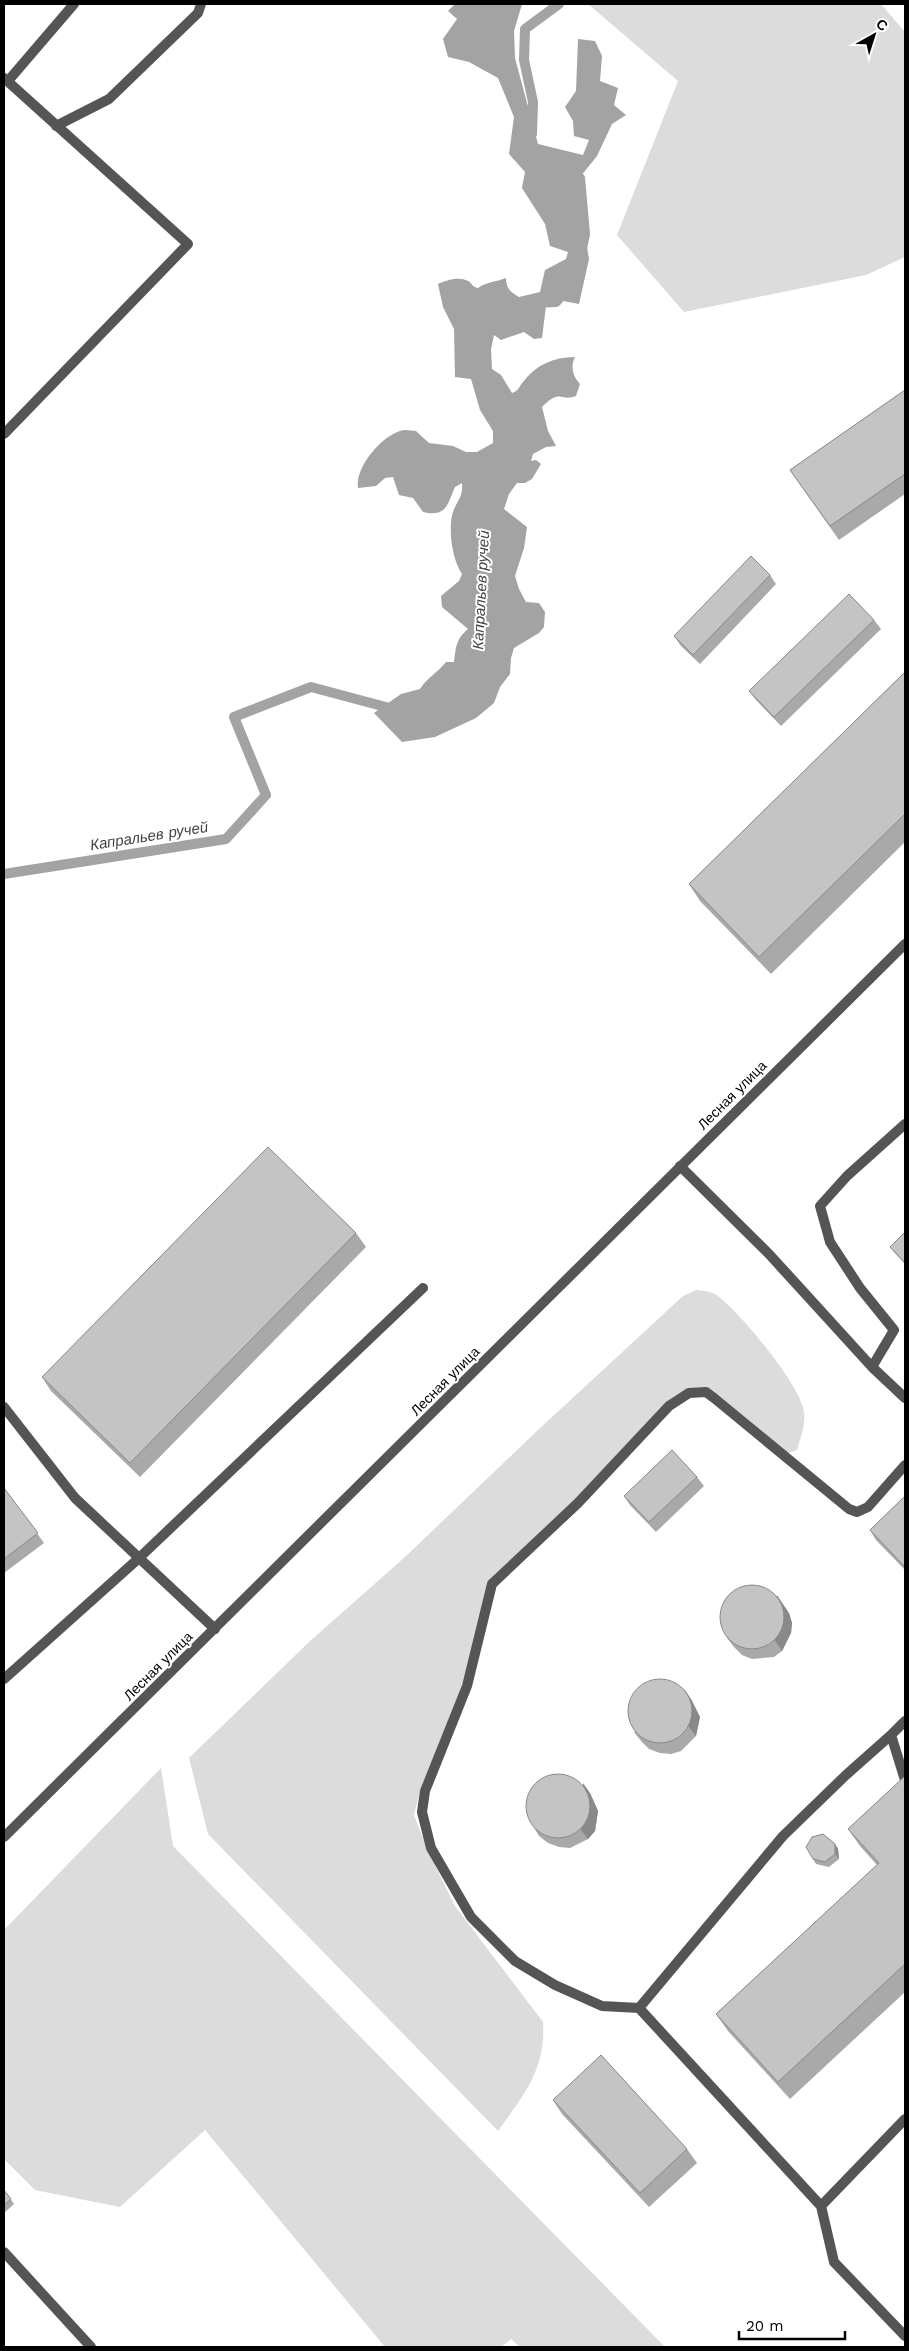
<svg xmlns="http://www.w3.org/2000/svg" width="909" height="2351" viewBox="0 0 909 2351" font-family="'Work Sans',sans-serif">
<rect width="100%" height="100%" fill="#fff"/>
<path fill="#dcdcdc" d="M588,4H881L905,32V257L866,275L684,312L617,235L678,81Z
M696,1290C705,1291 711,1291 718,1296C741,1314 800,1384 804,1412C806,1424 800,1439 797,1450L786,1454L708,1390H689L487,1592L462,1685L420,1791L414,1815L427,1849L455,1906L543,2022C546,2069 524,2095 498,2131L208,1834L189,1758L309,1642L405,1557L538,1430L683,1296Z
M161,1768L173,1846L665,2347H520L511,2339L501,2347H385L205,2130L120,2207L35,2190L4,2159V1930Z"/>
<path fill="#a3a3a3" d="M455,4H522L514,31L515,58L538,144L583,155L589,140L574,136L573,121L565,107L576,91L578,39L595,41L602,56L600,81L618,88L614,105L626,115L612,124L597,156L576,182L589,259L579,304L547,298L542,338L534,339L524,332L501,340L494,335L491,349L492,369L501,375L512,393C518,391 519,387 523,382C536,365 553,357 575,357C570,367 573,376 580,384L576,396C560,402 561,388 542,407L548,431L556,446L546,447L533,454L531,461L536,460L541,464L532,479L525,483H517L509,494L504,509L527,527L524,548L515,576L519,589L526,602L539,603L545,612L544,627L539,633L514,648L511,658L510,674L500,687L494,703L476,718L435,737L402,742L374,713L401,694L420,689C427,678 438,672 446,662H454C456,647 456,639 468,629L442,607L441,596L459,581L462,574C452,560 447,526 454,509C459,499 463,495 462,483L455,487C447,506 446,517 423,512L413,498L399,495L393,477L385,478L376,486L358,488C355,467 381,437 400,431C405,429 411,431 416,431L429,443L453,446L466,452H477L493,443V431L480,410L471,379L455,377L454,329L443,307L438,284C446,280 459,276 468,281C472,283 472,287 478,288C486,282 496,282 506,278C506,288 510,292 519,297L540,292L545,270L566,259L568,252L550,246L545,224L522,188L525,172L509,154L514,117L498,78L469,62L448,57L443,39L457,19L448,11Z"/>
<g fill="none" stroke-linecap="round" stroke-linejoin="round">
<path stroke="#a3a3a3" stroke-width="10" d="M532,134L533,102L524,60L525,29L559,4
M571,168L580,178L585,234L582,249
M534,303L556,302L566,290
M4,874L226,839L266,795L234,717L311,687L397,710"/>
<path stroke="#555" stroke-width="10" d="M4,78L188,244L4,434
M8,81L74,4
M56,126L109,99L198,13L201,4
M680,1166L769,1254L872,1367L905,1398
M872,1367L894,1330L860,1288L830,1242L820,1206L847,1176L905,1124
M4,1407L75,1498L215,1629
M4,1679L138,1559L423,1288
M905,1721L891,1735L905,1780
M891,1735L846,1775L783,1836L639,2008L821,2206L834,2262L905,2336
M639,2008L602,2006L555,1985L515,1961L471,1917L431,1848L422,1812L425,1791L467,1686L492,1584L578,1503L669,1406L689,1393L706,1392L714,1398L849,1509L857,1512L868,1507L905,1465
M821,2206L905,2119
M4,2252L91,2347"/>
<path stroke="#555" stroke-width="10" d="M4,1837L905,944"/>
</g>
<path fill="#a9a9a9" d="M905,390V494L839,540L790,470Z
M770,575L776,584L700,664L681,646L674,636Z
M874,620L881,629L781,726L756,700L749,691Z
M905,672V842L771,974L700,901L689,884Z
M905,1232V1264L894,1252L890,1247Z
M356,1233L366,1247L140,1477L51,1391L42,1377Z
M697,1477L704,1486L656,1532L630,1505L624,1496Z
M4,1488L44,1543L4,1573Z
M905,1496V1570L876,1540L870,1530Z
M789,1613L792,1623L791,1633L782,1651L774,1657L752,1659L742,1655L734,1647L727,1638Z
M691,1699L700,1717L696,1736L681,1751L671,1754L660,1753L649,1749L641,1741L634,1732Z
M905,1776V1992L790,2099L728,2031L716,2014L877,1865L860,1846L848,1829Z
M590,1793L598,1811L595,1831L588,1839L570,1848L559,1847L548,1843L539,1836L533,1826Z
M835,1844L838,1849L839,1859L829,1867L816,1864L813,1859Z
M553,2100L687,2149L697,2163L649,2207L562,2114Z
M4,2190L14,2204L4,2213Z"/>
<path fill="#898989" d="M777,1595L789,1613L792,1623L791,1633L782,1651L775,1641Z
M684,1689L691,1699L700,1717L696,1736L689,1727Z
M583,1783L590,1793L598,1811L595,1831L588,1839L581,1830Z
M835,1844L838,1849L839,1859L835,1854Z"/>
<path fill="#c4c4c4" stroke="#898989" d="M905,390V474L830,526L790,470Z
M751,556L770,575L693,655L674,636Z
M849,594L874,620L774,717L749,691Z
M905,672V814L759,957L689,884Z
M268,1147L356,1233L130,1463L42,1377Z
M905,1232V1263L890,1247Z
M672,1450L697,1477L649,1522L624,1496Z
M4,1488L38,1533L4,1559Z
M905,1496V1567L870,1530Z
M720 1617a32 32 0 1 1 64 0a32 32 0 1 1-64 0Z
M628 1711a32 32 0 1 1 64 0a32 32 0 1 1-64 0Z
M526 1806a32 32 0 1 1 64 0a32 32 0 1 1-64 0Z
M905,1776V1964L778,2082L716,2014L879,1863L848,1829Z
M823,1834L835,1844V1854L825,1862L813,1859L806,1847L812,1837Z
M601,2055L687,2149L640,2193L553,2100Z
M4,2190L11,2199L4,2205Z"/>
<g text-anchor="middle" stroke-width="4" stroke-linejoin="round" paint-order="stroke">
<g font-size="14" fill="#000" stroke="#fff">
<text transform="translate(732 1095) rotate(-45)" y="5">Лесная улица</text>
<text transform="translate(445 1381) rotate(-45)" y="5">Лесная улица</text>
<text transform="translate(158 1666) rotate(-45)" y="5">Лесная улица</text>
</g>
<g font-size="15" font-style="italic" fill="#444" stroke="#fff">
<text transform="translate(481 590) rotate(-87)" y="5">Капральев ручей</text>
<text transform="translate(149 836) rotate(-9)" y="5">Капральев ручей</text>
</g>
</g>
<rect width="909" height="2351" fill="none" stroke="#000000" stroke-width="10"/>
<g transform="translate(874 35) rotate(39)" stroke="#ffffff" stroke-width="4" paint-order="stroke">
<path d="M0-4L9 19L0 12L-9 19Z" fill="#000000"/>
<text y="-8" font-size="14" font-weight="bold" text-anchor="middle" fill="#000000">С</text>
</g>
<path d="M739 2331v8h106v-8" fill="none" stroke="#000000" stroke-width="2.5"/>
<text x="746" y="2331" font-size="15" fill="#000000" stroke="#ffffff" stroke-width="4" paint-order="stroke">20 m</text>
</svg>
